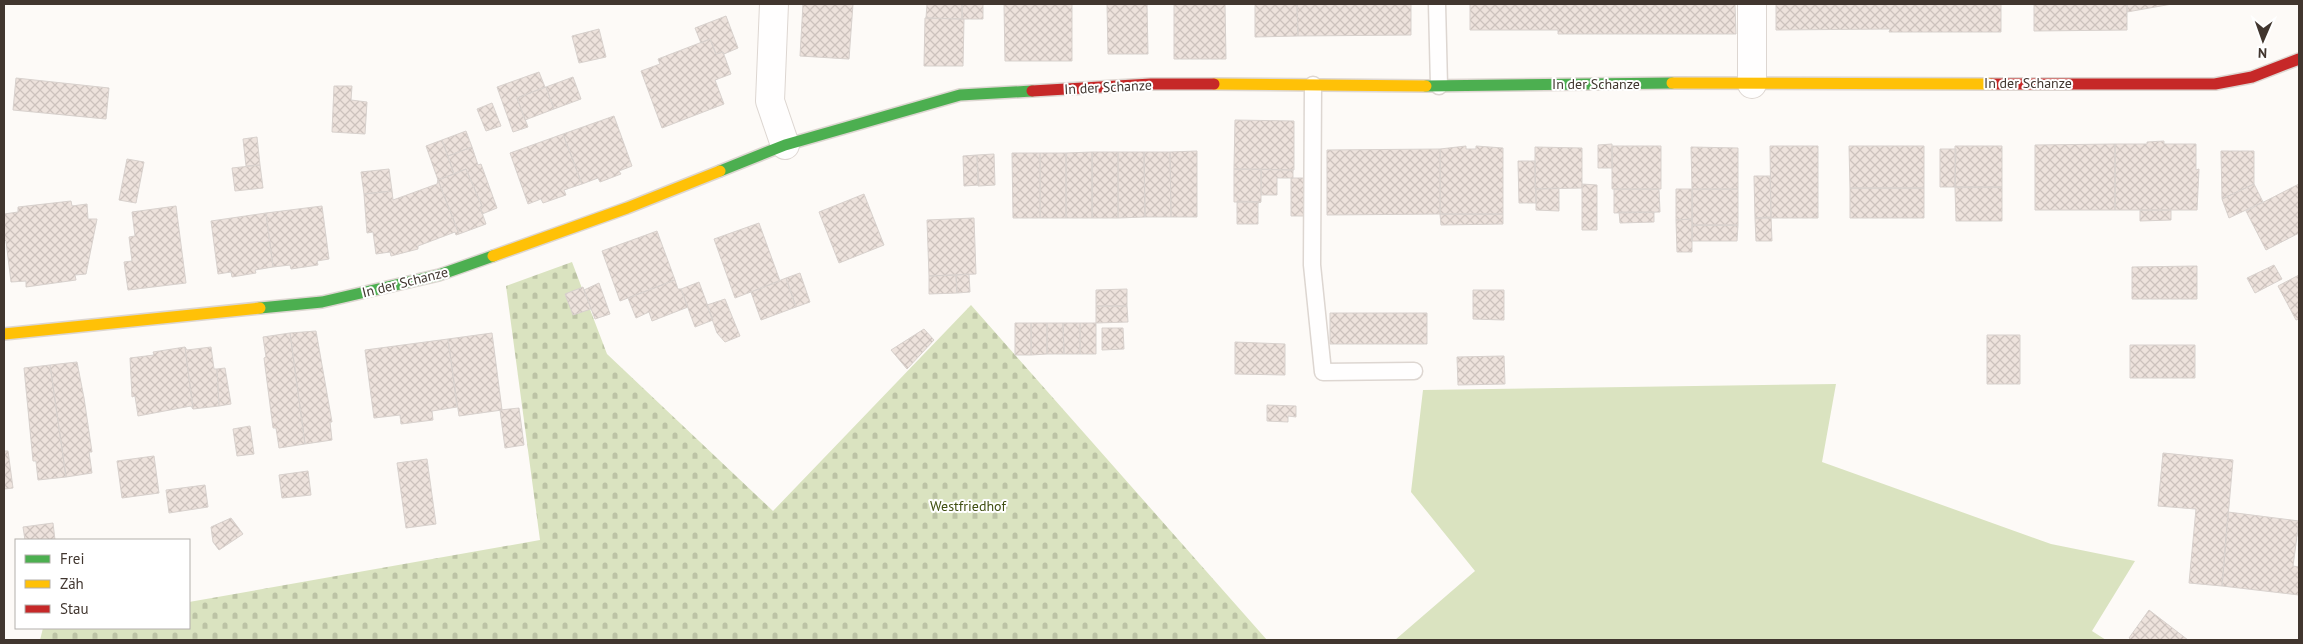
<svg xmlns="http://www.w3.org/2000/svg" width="2303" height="644" viewBox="0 0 2303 644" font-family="'PT Sans',sans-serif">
<defs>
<pattern id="cemetery-stones" width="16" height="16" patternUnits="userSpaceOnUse" patternTransform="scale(1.25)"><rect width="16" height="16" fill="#dae3c0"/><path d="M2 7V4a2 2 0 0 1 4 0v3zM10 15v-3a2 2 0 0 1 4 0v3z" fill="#bcc3a5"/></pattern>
<pattern id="building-cross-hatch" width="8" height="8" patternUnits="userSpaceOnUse" patternTransform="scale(1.25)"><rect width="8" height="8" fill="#ede2dc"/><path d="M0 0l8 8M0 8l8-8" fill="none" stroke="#ccc2bd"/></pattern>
</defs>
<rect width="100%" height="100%" fill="#fdfaf7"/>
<path fill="#dae3c0" d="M1836,384L1822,462L2051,544L2135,561L2092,631L2106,640H1395L1475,571L1411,492L1423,390Z"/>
<path fill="url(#cemetery-stones)" d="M572,262L607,354L773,511L971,305L1267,640H40L43,628H189V602L540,540L506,286Z"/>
<path fill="url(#building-cross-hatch)" stroke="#d8d1cd" d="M803,4H853L849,59L800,56Z
M927,4H962V19L926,18Z
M962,4H983V19H962Z
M1004,4H1072V61H1005Z
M1107,4H1147L1148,54H1108Z
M1174,4H1225L1226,59H1174Z
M1255,4H1297L1298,36L1255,37Z
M1297,4H1411V35L1298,36Z
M1470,4H1735L1736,34H1558V30H1470Z
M1776,4H2001V32H1889L1890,29L1776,30Z
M2034,4H2127V30L2034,31Z
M2127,4H2172L2127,12Z
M726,16L738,48L724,54L723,52L716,54L710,39L701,43L695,28Z
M925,18L964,19L963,66H924Z
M599,29L606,57L579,63L572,36Z
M710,39L716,54L723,52L731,74L715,80L724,104L662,128L641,71L660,64L658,59Z
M539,72L545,87L517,98L528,127L513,132L497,87Z
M573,77L581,99L554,109L546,87Z
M16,78L109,88L106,119L13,110Z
M334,86H352L351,100L367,102L365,134L332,132Z
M546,87L554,109L525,120L517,98Z
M492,103L501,126L486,131L477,109Z
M614,116L632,166L619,171L621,174L600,182L598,178L582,184L563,134Z
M1235,120L1294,121V170L1234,169Z
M466,131L472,147L448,156L442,140Z
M563,134L582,184L564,190L566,195L543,203L541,199L528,204L510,153Z
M257,137L260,165L246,166L243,139Z
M442,140L454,174L438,180L426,146Z
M2164,141V144H2196V170L2199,169L2197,210H2115V144H2147V142Z
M1612,144V168H1598V145Z
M2115,144V210H2035V145Z
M1466,146V149H1476V146L1503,148V214H1440V149Z
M1612,146H1661V189H1612Z
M1770,146H1818V218H1771Z
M1849,146H1924V188H1850Z
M1955,146H2002V187H1955Z
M472,147L478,165L481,164L497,208L482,214L480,207L482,206L466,169L454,174L448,156Z
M1535,147L1582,148V188L1535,189Z
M1691,147L1738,148V189H1692Z
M1440,149V214L1327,215V150Z
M1940,149H1956L1955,187H1940Z
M1197,151V217H1171L1170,152Z
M2221,151H2254V184L2222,199Z
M1092,152V218H1066V153Z
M1092,152H1118V218H1092Z
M1118,152H1144L1145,217L1118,218Z
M1144,152H1170L1171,217H1145Z
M1012,153H1040V218H1013Z
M1040,153H1066V218H1040Z
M994,154L995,185L978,186L977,155Z
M977,155L979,185L964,186L963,156Z
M127,159L144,162L136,203L119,200Z
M1518,161H1535L1536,203H1519Z
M260,165L263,188L235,191L232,168Z
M389,169L392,191L364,194L361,172Z
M466,169L482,206L480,207L486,224L459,234L438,180Z
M1234,169H1261V202H1234Z
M1261,169L1293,170V178H1277V195H1261Z
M1754,176H1770L1771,218H1755Z
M1291,178H1308L1307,216H1291Z
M438,180L459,234L456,235L455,232L418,246V249L391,256L390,252L376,254L373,232L367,233L364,194L392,191L393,200L437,184Z
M1582,184L1597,185V230H1582Z
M2254,184L2263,202L2229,218L2222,199Z
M2299,184V233L2266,250L2246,211Z
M1955,187H2002V221H1956Z
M1559,188V211L1536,210V189Z
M1850,188H1924V218H1850Z
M1614,189H1659L1660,212L1614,213Z
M1676,189H1692V219L1676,220Z
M1692,189H1738V225H1692Z
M864,194L884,245L839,263L819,212Z
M71,201L72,206L87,204L88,219H97L86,274L75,275L76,280L26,287V281L11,282L6,241L4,239V214L18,212V207Z
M1237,201L1261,202L1258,203V224H1237Z
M176,206L186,283L128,290L124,262L132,261L129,237L135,236L132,212Z
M322,206L329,259L317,261L318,265L291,269L290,265L273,267L266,213Z
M2140,210H2171V220L2140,221Z
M1619,212H1654V222L1620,223Z
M266,213L273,267L255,270L256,273L232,277L231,272L218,274L211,221Z
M1440,214H1503V224L1441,225Z
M1771,217L1772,241H1756L1755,218Z
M974,218L976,274L929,276L927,220Z
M1692,219V252H1677L1676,220Z
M759,223L780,281L735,298L714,239Z
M1692,225H1738L1737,241H1692Z
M657,231L675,280L620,301L602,251Z
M2274,265L2282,279L2255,293L2247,278Z
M2197,266V299H2132V267Z
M800,273L810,302L796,307L786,278Z
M969,274L970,292L957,293L956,275Z
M956,275L957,293L929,294V276Z
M2299,275V319L2296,320L2278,286Z
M786,278L796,307L761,320L751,292Z
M675,280L678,289H681L688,307L652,321L649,312L636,318L628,298Z
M699,282L713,320L695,327L681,289Z
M599,283L610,314L595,319L584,290Z
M583,287L591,309L573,315L565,294Z
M1127,289V306H1096V290Z
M1473,290H1504V320L1473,319Z
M725,299L740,336L725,342L717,333L707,305Z
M1096,306H1127L1128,322L1096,323Z
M1330,313H1427V344H1330Z
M1015,323H1031V355H1015Z
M1031,323H1047V354L1031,355Z
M1047,323H1063L1064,354H1047Z
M1063,323H1080V354H1064Z
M1080,323H1096V354H1080Z
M1102,328H1123L1124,349L1102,350Z
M924,329L934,340L907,369L891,350Z
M316,331L332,422H330L332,440L305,444L290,333Z
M290,333L305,444L279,448L276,428H273L264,358L266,357L263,337Z
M492,333L502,410L459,416L448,339Z
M1987,335H2020V384H1987Z
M448,339L457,407L432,411L433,420L401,424L400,415L374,418L365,350Z
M1235,342L1285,344V375L1235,374Z
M2130,345H2195V378H2130Z
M185,347L193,409L191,406L138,416L135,396L132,397L130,358L154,355L153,352Z
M185,347L187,350L211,347L214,369H217L219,406L193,409Z
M1504,356L1505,384L1458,385L1457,357Z
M77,362L84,398L92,452H89L92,473L66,477L50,365Z
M50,365L66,477L38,480L36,461H33L24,368Z
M225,368L231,404L219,406L217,369Z
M1267,405L1296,406V417L1288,416V422L1267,421Z
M519,408L524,445L505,448L500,410Z
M250,426L254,454L237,456L233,429Z
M4,451H8L13,488L4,489Z
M2163,453L2233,460L2222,586L2189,583L2196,509L2158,506Z
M154,456L159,493L122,498L117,461Z
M427,459L436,524L406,528L397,463Z
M308,471L311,495L282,498L279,475Z
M205,485L208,507L169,513L166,490Z
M2228,512L2299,521L2293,566L2299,567V595L2222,586Z
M231,518L243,534L219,550L213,542L211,527Z
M53,523L55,540H25L23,527Z
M2149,610L2188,640H2132L2129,638Z"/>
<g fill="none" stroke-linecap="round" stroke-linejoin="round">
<g stroke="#ddd6d1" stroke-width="19">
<path id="lane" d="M1437,4L1439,86
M1313,85L1312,265L1323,372L1414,371"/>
</g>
<g stroke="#ddd6d1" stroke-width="30">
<path id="street" d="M774,4L770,101L785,145
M1752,4V84"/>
</g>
<g stroke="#ddd6d1" stroke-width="14">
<path id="fast" d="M1426,86L1672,83
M720,171L785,145L960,95L1032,91
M260,308L322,302L439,275L493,256"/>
</g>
<g stroke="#ddd6d1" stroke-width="14">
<path id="slow" d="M1672,83L1991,84
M1214,84L1426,86
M493,256L627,208L720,171
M4,334L260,308"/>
</g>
<g stroke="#ddd6d1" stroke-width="14">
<path id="jam" d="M1991,84H2215L2252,77L2299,59
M1032,91L1151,84H1214"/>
</g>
<use href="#lane" stroke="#fffefe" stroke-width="16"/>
<use href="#street" stroke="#fffefe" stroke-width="28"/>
<use href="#fast" stroke="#4caf50" stroke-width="11"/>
<use href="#slow" stroke="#ffc107" stroke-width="11"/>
<use href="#jam" stroke="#c62828" stroke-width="11"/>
</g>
<g text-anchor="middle" stroke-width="4" stroke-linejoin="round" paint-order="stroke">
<g font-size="14" fill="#41362f" stroke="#fff">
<text x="2028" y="88">In der Schanze</text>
<text x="1596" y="89">In der Schanze</text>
<text transform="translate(1108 87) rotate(-3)" y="5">In der Schanze</text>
<text transform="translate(405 282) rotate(-14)" y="5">In der Schanze</text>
</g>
<g font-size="14" fill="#404f12" stroke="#fff">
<text x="968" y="511">Westfriedhof</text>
</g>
</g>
<rect width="2303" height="644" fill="none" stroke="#41362f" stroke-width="10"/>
<rect x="15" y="539" width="175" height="90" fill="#ffffff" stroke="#b3afac"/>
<rect x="25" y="555" width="25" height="8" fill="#4caf50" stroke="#b3afac"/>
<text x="60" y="564" font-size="15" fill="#41362f">Frei</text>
<rect x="25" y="580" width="25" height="8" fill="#ffc107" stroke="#b3afac"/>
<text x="60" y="589" font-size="15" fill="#41362f">Zäh</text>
<rect x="25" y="605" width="25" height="8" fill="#c62828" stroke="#b3afac"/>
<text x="60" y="614" font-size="15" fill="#41362f">Stau</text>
<g transform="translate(2263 40) rotate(182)" stroke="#ffffff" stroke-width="4" paint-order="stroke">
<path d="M0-4L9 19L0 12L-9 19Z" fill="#41362f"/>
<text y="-8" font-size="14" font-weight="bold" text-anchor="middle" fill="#41362f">N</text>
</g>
</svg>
